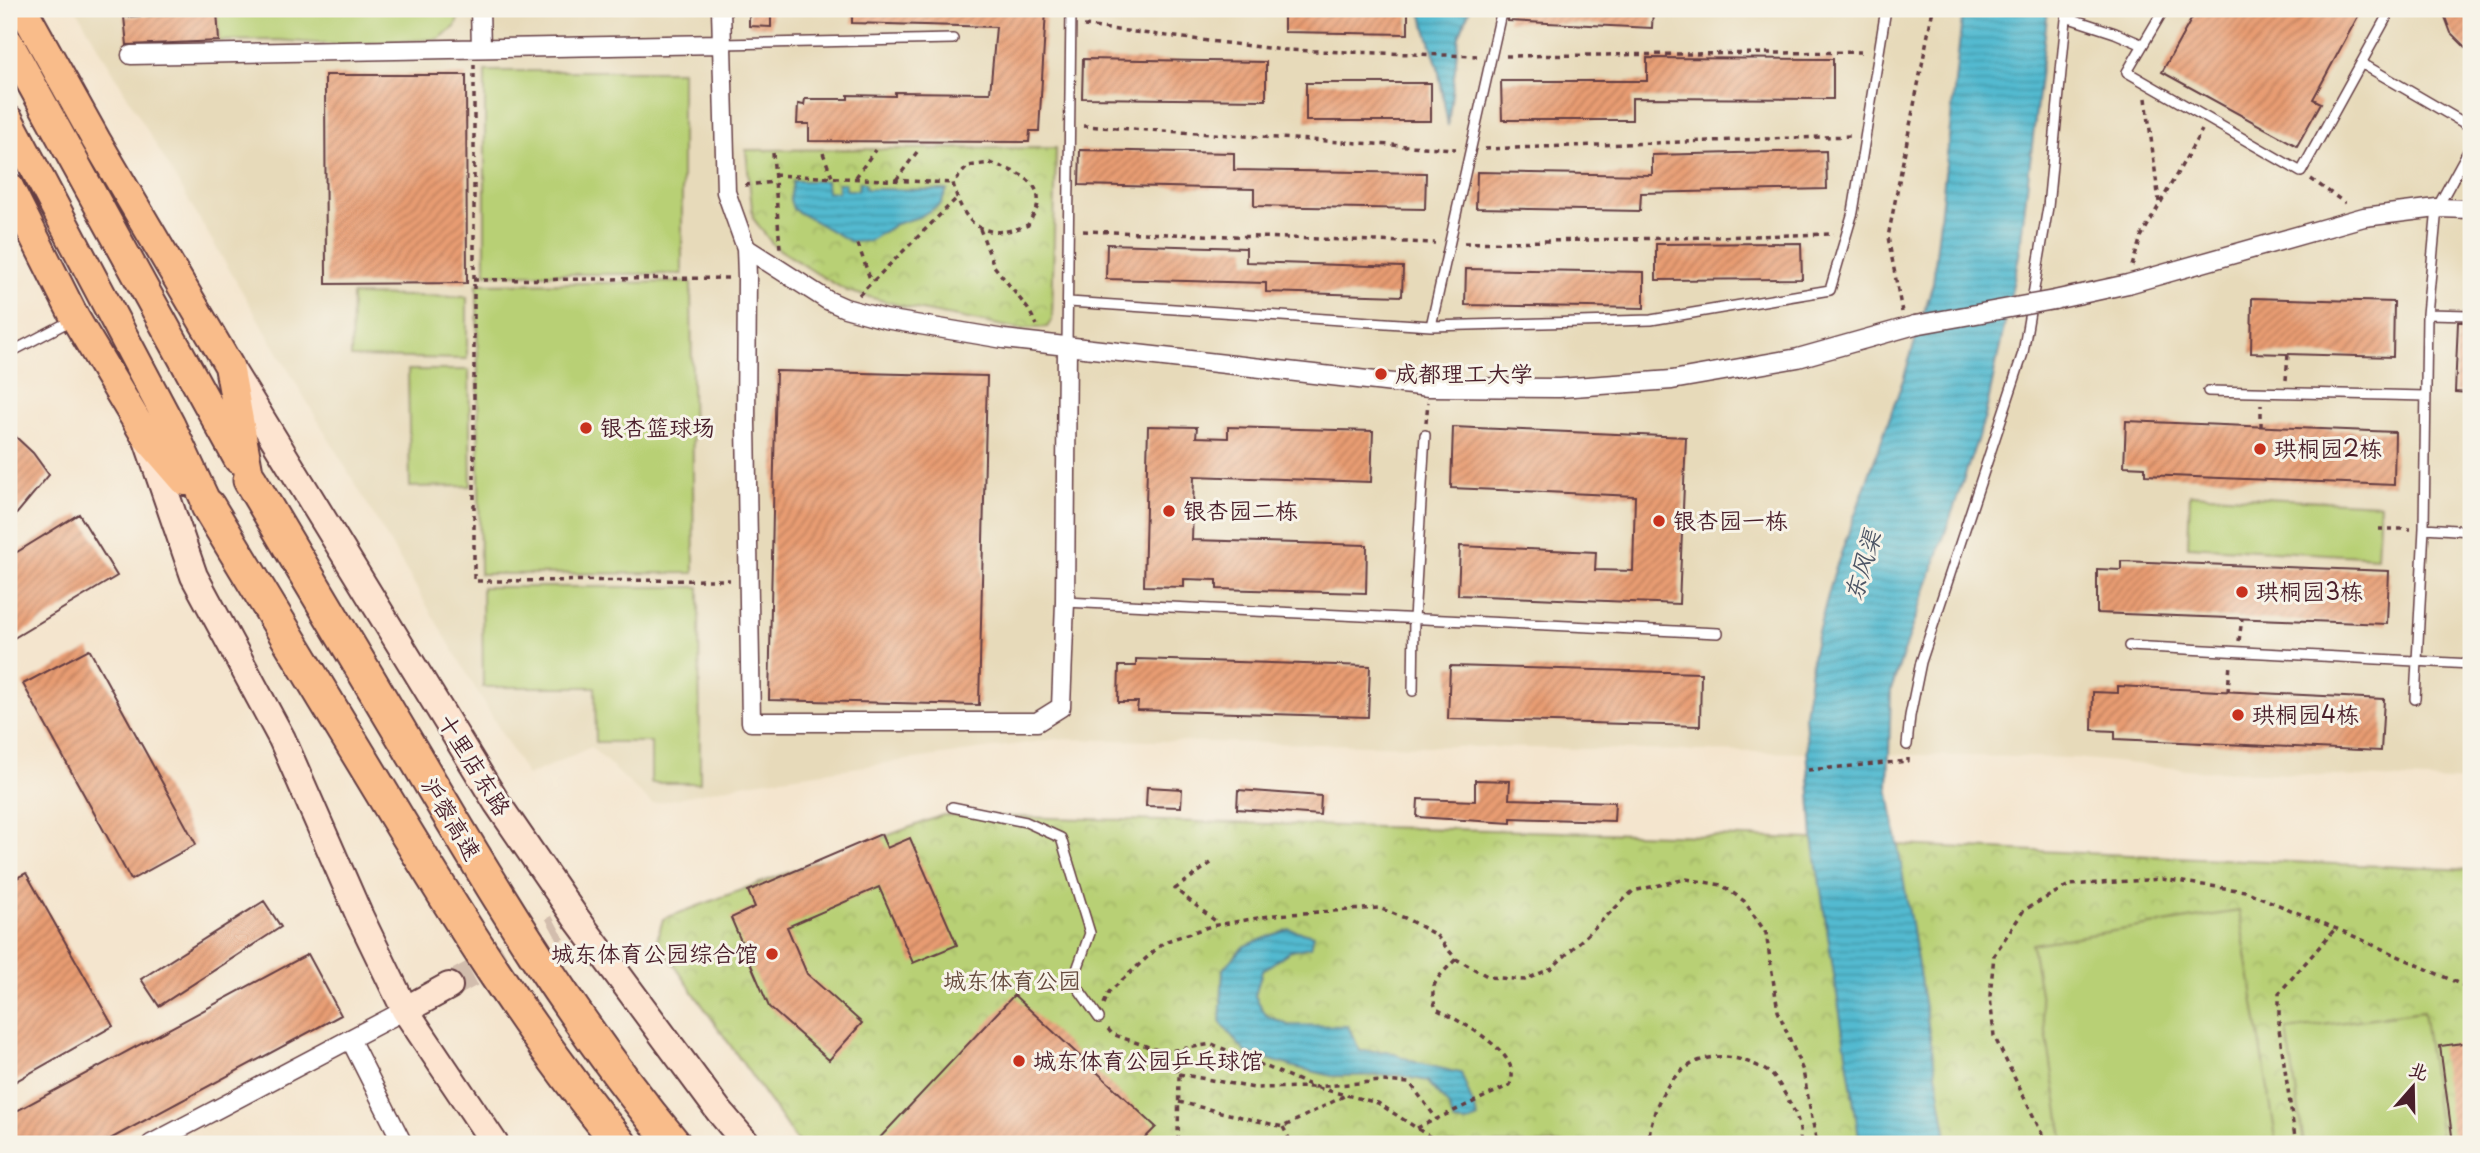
<svg xmlns="http://www.w3.org/2000/svg" width="2480" height="1153" viewBox="0 0 2480 1153" font-family="'Playpen Sans','LXGW WenKai TC',sans-serif">
<defs>
<pattern id="park-crowns" width="20" height="18" patternUnits="userSpaceOnUse" patternTransform="scale(1.75)"><rect width="20" height="18" fill="#b8d075"/><path d="M2 6a3 3 0 1 1 6 0M12 15a3 3 0 1 1 6 0" fill="none" stroke="#a0b265"/></pattern>
<pattern id="water-rules" width="6" height="5" patternUnits="userSpaceOnUse" patternTransform="scale(1.75)"><rect width="6" height="5" fill="#52bad0"/><path d="M0 2.5h6" fill="none" stroke="#4697a9"/></pattern>
<pattern id="building-hatch" width="6" height="6" patternUnits="userSpaceOnUse" patternTransform="scale(1.75)"><rect width="6" height="6" fill="#e89c72"/><path d="M-1 1l2-2M0 6l6-6M5 7l2-2" fill="none" stroke="#be7f5e"/></pattern>
</defs>
<rect width="100%" height="100%" fill="#f7f3e8"/>
<filter id="ink" filterUnits="userSpaceOnUse"><feTurbulence type="fractalNoise" baseFrequency=".0143" numOctaves="2"/><feDisplacementMap in="SourceGraphic" scale="14" xChannelSelector="R" yChannelSelector="G"/><feConvolveMatrix kernelMatrix="1 2 1 2 8 2 1 2 1" color-interpolation-filters="sRGB"/></filter>
<filter id="wash" filterUnits="userSpaceOnUse"><feTurbulence type="fractalNoise" baseFrequency=".00686" numOctaves="4" result="noise"/><feDisplacementMap in="SourceGraphic" scale="28" xChannelSelector="R" yChannelSelector="G"/><feGaussianBlur stdDeviation="1.57" result="paint"/><feColorMatrix in="noise" values="0 0 0 0 0 0 0 0 0 0 0 0 0 0 0 0 0 1.4 0 .05"/><feComposite in="paint" operator="in"/></filter>
<g filter="url(#wash)">
<rect width="100%" height="100%" fill="#f4e5ce"/>
<path fill="#e7daba" d="M76,9H2471V782L2196,770L2075,758L1055,739L747,783L652,804L591,747L527,776Z"/>
<path fill="url(#park-crowns)" stroke="#817850" stroke-width="2" d="M1056,148L1052,320L1047,327L1019,329L906,307L847,291L816,273L774,246L753,218L746,150Z
M943,815L1813,839L1899,845L2471,870V1144H799L657,940L663,919Z"/>
<path fill="#b8d075" stroke="#817850" stroke-width="2" d="M148,9H461L455,27L438,39L339,45L278,40L219,41L217,11L148,16Z
M485,71H682V274H485Z
M691,282L694,573L480,574L477,284Z
M352,295L467,297V359L351,357Z
M408,370H469L471,486L410,487Z
M2190,494L2380,504L2377,557L2188,546Z
M482,587H699L700,783H651V742H596L595,687H483Z
M2239,911L2277,1144H2064L2032,944Z
M2423,1011L2442,1144H2304L2287,1030Z"/>
<path fill="url(#water-rules)" stroke="#4e6c7e" stroke-width="2" d="M1420,9H1470L1459,36L1448,126L1438,67Z
M1963,9H2048L2019,256L1985,417L1891,690L1888,787L1948,1144H1860L1813,839L1805,715L1813,651L1834,573L1903,380L1933,283Z
M793,181H826L827,192H838V183H845L846,190H858L859,182L865,183L866,189L947,190L941,204L919,217L896,224L869,241L851,242L793,209L790,200Z
M1289,929L1314,935L1311,947L1290,951L1262,971L1255,996L1266,1015L1288,1025L1348,1026L1360,1051H1387L1418,1063L1461,1073L1478,1118L1467,1123L1454,1122L1448,1105L1427,1081L1399,1075L1332,1076L1294,1067L1245,1052L1220,1022L1223,969L1244,946Z"/>
<g id="blocks">
<path fill="url(#building-hatch)" d="M749,9H771V27L749,26Z
M852,9L1046,10L1039,131H1030L1029,142L809,141V124H797L798,104L804,105L805,99H848V95L895,96V92L990,93L996,27L852,23Z
M1284,9H1408V34L1284,32Z
M1509,9H1653L1652,28L1508,21Z
M2197,9H2362L2313,99L2321,103L2297,146L2162,72Z
M2442,9H2471V53L2451,33Z
M217,11L219,41L127,45L124,17Z
M1647,58L1833,59V99L1632,98V120H1502L1501,81H1647Z
M1083,59L1266,62V100L1082,98Z
M325,75H466L467,283L326,284Z
M1306,83H1431V121H1306Z
M1080,150L1234,153V170L1426,173L1425,209L1254,206V189L1079,185Z
M1826,151L1827,189L1641,193L1640,211L1476,208L1477,172L1652,175V155Z
M1801,243L1802,279L1656,280V244Z
M1107,244L1246,248V262L1403,267L1402,296L1266,292V283L1106,279Z
M1466,269L1644,272V308L1465,305Z
M2252,298L2394,302L2393,357L2251,353Z
M2458,322H2471V393L2455,392Z
M776,371L987,376L979,705L769,700Z
M2126,421L2395,432L2394,485L2145,475V467L2124,466Z
M1148,426L1197,427L1196,437L1228,438V427L1373,431L1371,482L1194,476L1192,540L1367,545L1366,593L1217,589V580L1184,579V587L1144,586Z
M1453,427L1686,437L1679,604L1458,595L1460,546L1596,552L1595,570L1633,571L1635,496L1451,488Z
M16,437L33,453L49,475L9,523V445Z
M79,514L117,576L9,641V557Z
M2121,561L2389,571L2387,624L2097,613V569L2121,570Z
M89,649L196,844L131,880L23,684Z
M1136,659L1370,666L1368,717L1137,710L1138,702H1118L1119,666H1136Z
M1450,666L1701,673L1700,726L1448,719Z
M2118,686L2384,699L2381,751L2115,739V731L2092,730L2093,692L2118,693Z
M1475,780L1510,781L1509,799L1615,802L1614,821L1511,818V823L1417,817L1418,799L1475,801Z
M1147,787L1182,789L1181,807L1146,806Z
M1238,790L1321,796L1320,815L1237,809Z
M881,834L887,848L910,838L957,945L913,963L879,887L787,927L807,974L862,1023L829,1060L769,1007L731,918L755,907L748,891Z
M26,873L113,1026L9,1085V882Z
M264,901L281,927L159,1006L141,979Z
M308,954L341,1015L101,1144H9V1115Z
M1014,995L1156,1127L1139,1144H874Z
M2471,1042V1141L2453,1143L2440,1046Z"/>
</g>
</g>
<g filter="url(#ink)">
<use href="#blocks" fill-opacity="0" stroke="#643d43" stroke-width="2"/>
<g fill="none" stroke-linecap="round" stroke-linejoin="round">
<path stroke="#d2bdad" stroke-width="26" stroke-dasharray="26 13" stroke-linecap="butt" d="M449,986L558,927"/>
<g stroke="#643d43" stroke-width="12">
<path id="lane" d="M2164,9L2127,72L2301,172L2391,9
M2066,17L2115,33L2143,45
M722,44L953,39
M2361,63L2471,127
M1069,302L1431,326L1651,320L1830,290L1853,212L1886,9
M2427,314L2471,315
M1431,326L1502,9
M1067,345L1071,9
M9,353L72,320
M2208,391L2426,396
M2424,528L2471,531
M1065,602L1718,633
M2129,646L2471,664
M1413,691L1414,619L1425,435
M2415,699L2424,528L2427,314L2437,208L2471,146
M1907,745L1910,716L1921,662L2023,353L2048,207L2067,9
M952,807L1026,822L1061,838L1090,933L1073,981L1099,1018"/>
</g>
<g stroke="#643d43" stroke-width="21">
<path id="street" d="M480,9L481,48
M721,9L726,192L746,248L827,300L845,308L885,319L1004,339L1429,387L1559,388L1672,380L1798,358L1915,325
M131,55L720,44
M746,248L747,277L746,423L751,722H1037L1061,707L1065,602L1067,345
M2054,300L2128,284L2364,217L2437,208L2471,209
M350,1039L403,1144
M151,1144L405,1010"/>
</g>
<g stroke="#643d43" stroke-width="30">
<path id="secondary" d="M231,369L497,803L576,918L719,1111L747,1144
M147,440L194,576L282,739L360,917L405,1010L495,1144
M405,1010L449,986"/>
</g>
<g stroke="#643d43" stroke-width="32">
<path id="primary" d="M23,9L96,140L229,366L250,480
M9,43L238,459
M9,120L170,424L208,506
M9,187L75,318L145,435L185,481"/>
</g>
<g stroke="#643d43" stroke-width="37">
<path id="highway" d="M250,480C306,574 362,668 418,762C496,895 575,1025 674,1144
M208,506C265,600 322,694 379,788C453,911 529,1033 620,1144"/>
</g>
<path stroke="#643d43" stroke-width="3.5" stroke-dasharray="5 5" stroke-linecap="butt" d="M1084,26L1284,50L1477,56
M1506,56L1866,52
M474,64V581L730,580
M2146,98L2159,202
M1083,126L1456,149
M1485,149L1851,136
M773,153L780,248
M823,153L832,177
M990,163C1009,170 1041,177 1038,204C1037,211 1030,219 1028,225C985,242 963,226 953,183L968,166Z
M774,175L953,183
M856,177L875,150
M2311,179L2345,203
M896,180L917,152
M745,185L775,182
M980,229L994,266L1028,309L1037,325
M1083,231L1435,243
M1464,243L1834,234
M858,244L871,282
M2132,266L2141,237L2202,130
M473,280L730,278
M859,295L957,198
M1902,312L1888,237L1933,9
M2286,380L2288,354
M1426,423L1428,402
M2261,427V405
M2378,529H2411
M2239,641L2242,618
M2228,692L2230,663
M1808,770L1908,761V758
M1211,863L1175,889L1218,923
M1104,1004L1109,992L1164,942L1211,926L1275,915L1379,908L1405,918L1436,935L1456,959L1489,977L1525,980L1552,968L1633,891L1686,879L1722,885L1744,901L1766,933L1778,1011L1803,1071L1817,1144
M1108,1029L1112,1034L1163,1052L1179,1074L1178,1139L1207,1144
M1163,1052L1212,1044L1314,1087L1382,1081L1410,1083L1436,1118
M1179,1074L1254,1088L1314,1087L1378,1103L1441,1144
M1179,1102L1283,1127L1344,1096
M1283,1127L1292,1144
M1417,1128L1510,1085C1512,1079 1513,1074 1511,1068C1504,1044 1458,1020 1436,1009C1427,983 1439,977 1456,959
M1650,1144C1648,1130 1652,1122 1656,1108C1671,1069 1704,1047 1745,1061C1754,1064 1766,1069 1773,1076C1780,1084 1785,1094 1790,1103C1797,1115 1803,1131 1799,1144
M2047,1144L1994,1036L1990,996L1994,955L2024,910L2069,885L2162,879L2245,891L2349,934L2471,989
M2296,1144L2279,1029V993L2335,929"/>
<use href="#lane" stroke="#fff" stroke-width="9"/>
<use href="#street" stroke="#fff" stroke-width="18"/>
<use href="#secondary" stroke="#fde4d0" stroke-width="26"/>
<use href="#primary" stroke="#f9bc8a" stroke-width="28"/>
<use href="#highway" stroke="#f9bc8a" stroke-width="33"/>
<g stroke="#643d43" stroke-width="21" stroke-linecap="butt">
<path id="street-bridge" d="M1915,325L2054,300"/>
</g>
<use href="#street-bridge" stroke="#fff" stroke-width="18"/>
</g>
</g>
<g fill="#c8321e" stroke="#f7f3e8" stroke-width="2.5">
<circle cx="1381" cy="374" r="7"/>
<circle cx="586" cy="428" r="7"/>
<circle cx="2260" cy="449" r="7"/>
<circle cx="1169" cy="511" r="7"/>
<circle cx="1659" cy="521" r="7"/>
<circle cx="2242" cy="592" r="7"/>
<circle cx="2238" cy="715" r="7"/>
<circle cx="772" cy="954" r="7"/>
<circle cx="1019" cy="1061" r="7"/>
</g>
<g text-anchor="middle" stroke-width="6" stroke-linejoin="round" paint-order="stroke">
<g font-size="23" fill="#4a1f2b" stroke="#f7f3e8" text-anchor="start">
<text x="1395" y="382">成都理工大学</text>
<text x="600" y="436">银杏篮球场</text>
<text x="2274" y="457">珙桐园2栋</text>
<text x="1183" y="519">银杏园二栋</text>
<text x="1673" y="529">银杏园一栋</text>
<text x="2256" y="600">珙桐园3栋</text>
<text x="2252" y="723">珙桐园4栋</text>
<text x="758" y="962" text-anchor="end">城东体育公园综合馆</text>
<text x="1033" y="1069">城东体育公园乒乓球馆</text>
</g>
<g font-size="23" fill="#4a1f2b" stroke="#f7f3e8">
<text transform="translate(474 765) rotate(58)" y="8">十里店东路</text>
<text transform="translate(451 819) rotate(59)" y="8">沪蓉高速</text>
</g>
<g font-size="23" fill="#664b3e" stroke="#f7f3e8">
<text x="1012" y="989">城东体育公园</text>
</g>
<g font-size="24" font-style="italic" fill="#4d5565" stroke="#f7f3e8">
<text transform="translate(1863 566) rotate(-73)" y="8">东风渠</text>
</g>
</g>
<rect width="2480" height="1153" fill="none" stroke="#f7f3e8" stroke-width="35"/>
<g transform="translate(2413 1087) rotate(20)" stroke="#f7f3e8" stroke-width="5" paint-order="stroke">
<path d="M0-5L12 26L0 18L-12 26Z" fill="#4a1f2b"/>
<text y="-10" font-size="19" font-weight="bold" text-anchor="middle" fill="#4a1f2b">北</text>
</g>
</svg>
